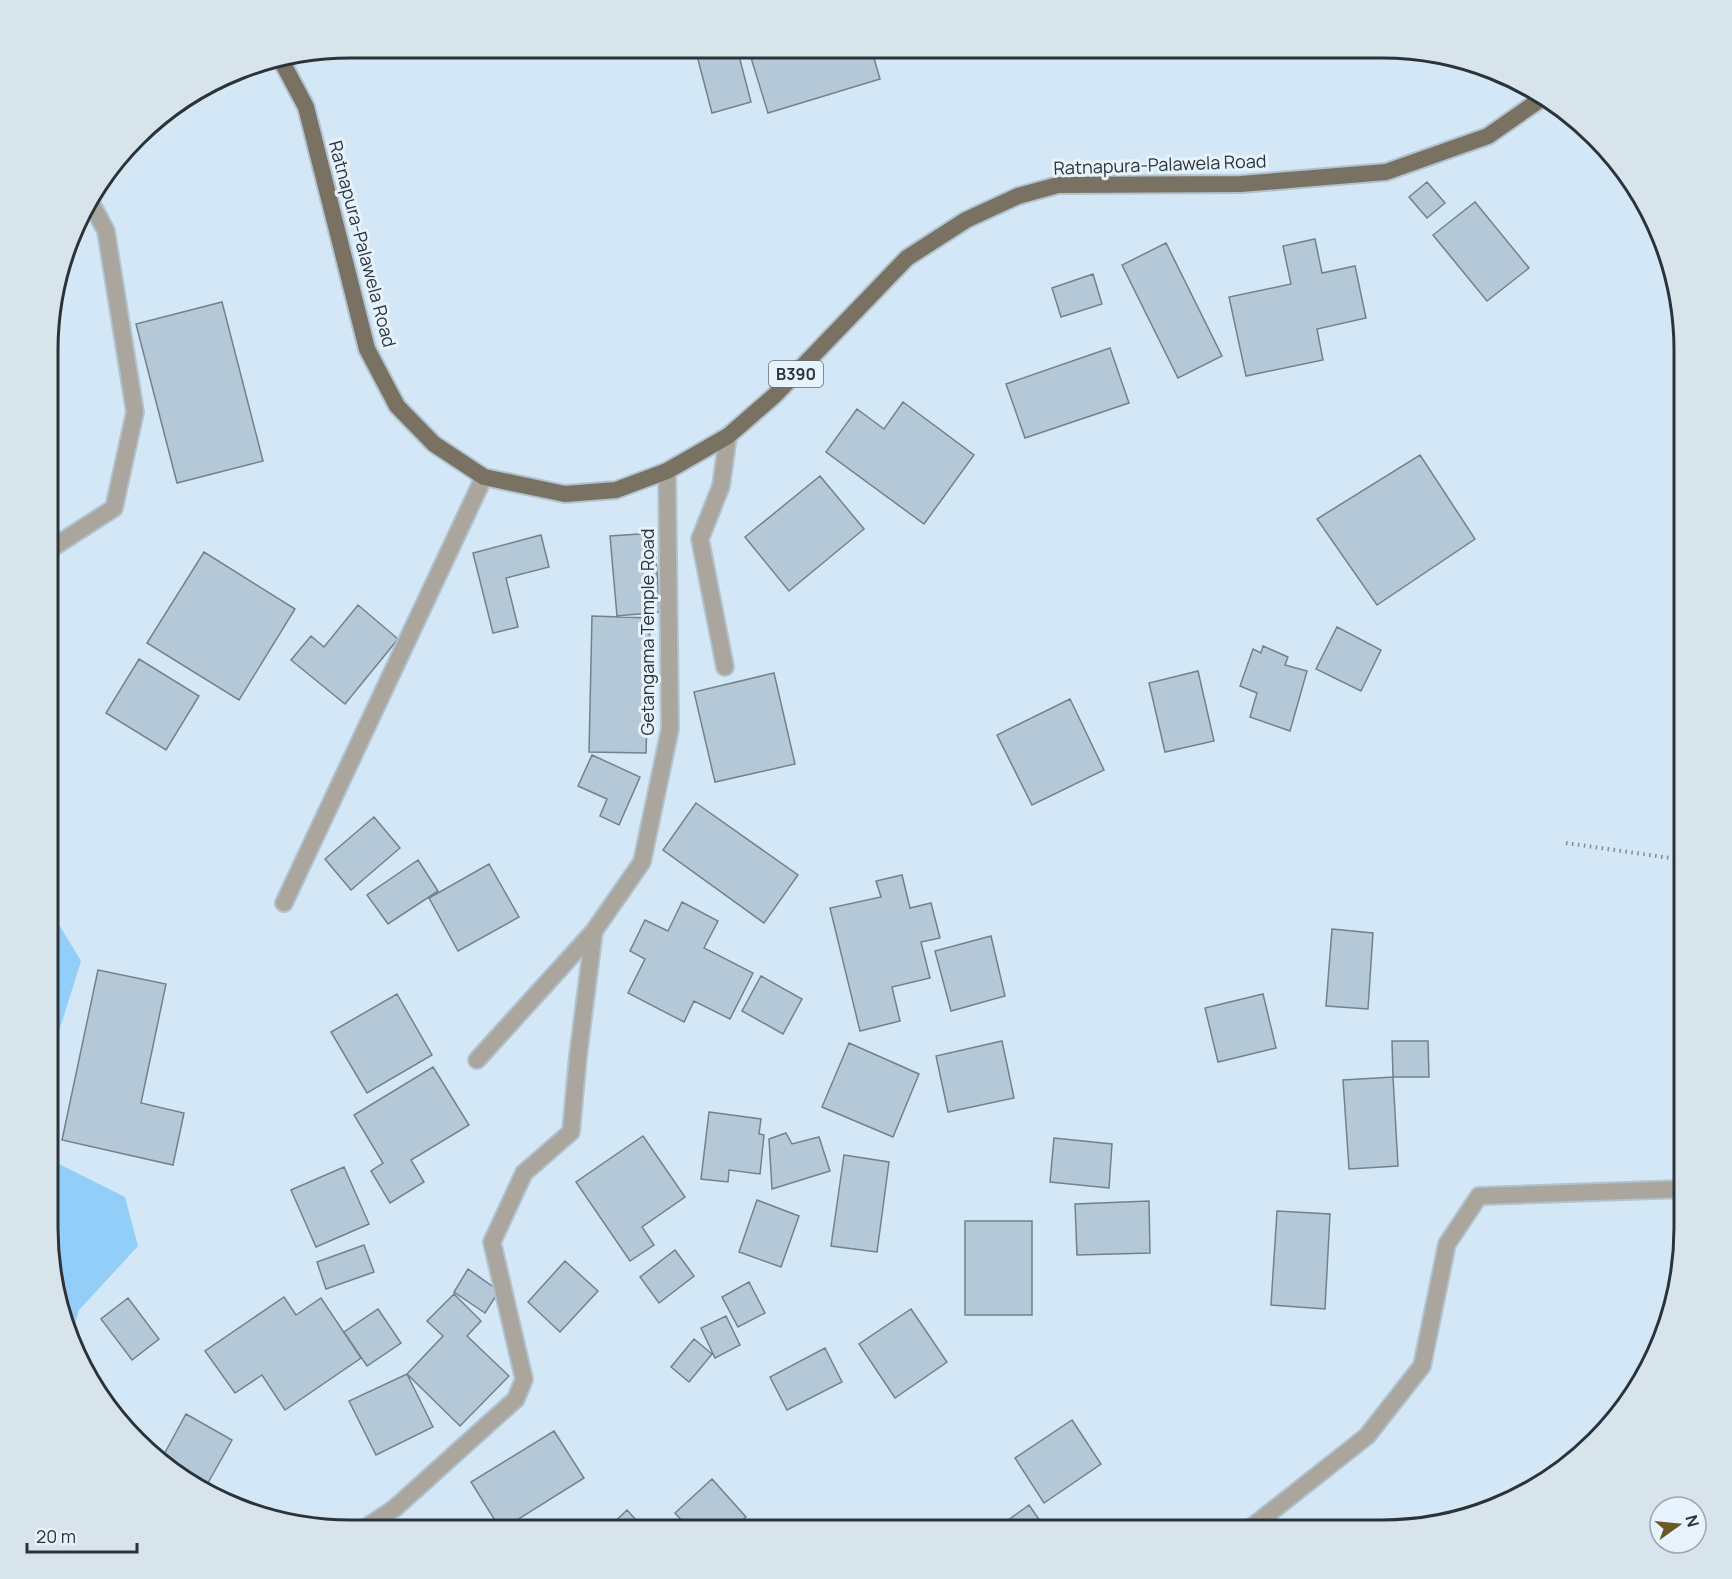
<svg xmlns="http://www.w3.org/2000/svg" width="1732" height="1579" viewBox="0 0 1732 1579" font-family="Manrope,sans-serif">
<rect width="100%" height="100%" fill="#d3e7f6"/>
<path fill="#92cef8" d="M50,910L81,961L50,1060Z
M49,1159L125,1197L138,1246L79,1310L70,1341L49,1248Z"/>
<path fill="#b4c8d7" stroke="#708290" stroke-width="1.5" d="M695,48H737L751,102L712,113Z
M748,48H871L880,79L768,113Z
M1427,182L1445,203L1427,218L1409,197Z
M1475,202L1529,268L1487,301L1433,235Z
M1315,239L1322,273L1355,266L1366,318L1317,329L1323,360L1246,376L1229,297L1291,284L1283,246Z
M1166,243L1222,356L1178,378L1122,265Z
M1093,274L1102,304L1061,317L1052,288Z
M222,302L263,461L177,483L136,324Z
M1110,348L1129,403L1025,438L1006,384Z
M903,402L974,455L924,524L826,452L857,409L884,429Z
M1420,455L1475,539L1377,605L1317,519Z
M820,476L864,529L789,591L745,537Z
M654,533L660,612L617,616L610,536Z
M541,535L549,567L506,578L518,627L493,633L473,553Z
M204,552L295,609L239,700L147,643Z
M358,605L398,639L345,704L291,660L311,636L324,647Z
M592,616L650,618L646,753L589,752Z
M1337,627L1381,650L1361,691L1316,669Z
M1263,646L1288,657L1285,665L1307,671L1290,731L1250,717L1257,693L1240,686L1253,649L1261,653Z
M139,659L199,696L166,750L106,713Z
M1198,671L1214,741L1165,752L1149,683Z
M774,673L795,764L715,782L694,692Z
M1070,699L1104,770L1032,805L997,735Z
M592,755L640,777L619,825L600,816L607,799L578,786Z
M696,803L798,875L764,923L663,850Z
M374,817L400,848L351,890L325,859Z
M418,860L438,891L388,924L367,895Z
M489,864L519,917L458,951L429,898Z
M902,875L910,908L931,903L940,938L921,942L930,978L892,987L900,1021L860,1031L830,908L881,897L876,881Z
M682,902L718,921L704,948L753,973L730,1019L694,1001L684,1022L628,993L645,959L630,951L645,920L668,931Z
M1332,929L1373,933L1368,1009L1326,1006Z
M991,936L1005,996L951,1011L935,951Z
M98,970L166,984L141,1103L184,1113L173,1165L62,1140Z
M761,976L802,999L783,1034L742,1011Z
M397,994L432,1055L367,1093L331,1032Z
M1263,994L1276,1048L1218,1062L1205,1008Z
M1002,1041L1014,1098L948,1112L936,1056Z
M1392,1041H1428L1429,1077H1393Z
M849,1043L919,1074L893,1137L822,1107Z
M433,1067L469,1125L411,1160L424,1182L390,1203L371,1171L383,1163L354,1115Z
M1393,1077L1398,1166L1349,1169L1343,1080Z
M709,1112L761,1119L759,1134L764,1135L760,1174L729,1170L728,1182L701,1179Z
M786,1133L792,1144L819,1137L830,1171L772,1189L769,1139Z
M643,1136L685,1197L642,1227L654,1245L630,1261L576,1182Z
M1054,1138L1112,1144L1109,1188L1050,1182Z
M844,1155L889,1162L877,1252L831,1246Z
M344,1167L369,1224L316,1247L291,1190Z
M757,1200L799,1216L781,1267L739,1252Z
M1149,1201L1150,1253L1077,1255L1075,1204Z
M1277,1211L1330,1214L1325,1309L1271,1305Z
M965,1221H1032V1315H965Z
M364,1245L374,1272L326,1289L317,1262Z
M675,1250L694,1276L659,1303L640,1277Z
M565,1261L598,1291L560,1332L528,1302Z
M468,1269L499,1291L485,1313L454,1292Z
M749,1282L765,1313L738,1327L722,1297Z
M454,1294L481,1321L467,1336L509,1376L460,1426L407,1374L443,1336L427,1321Z
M284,1297L296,1315L321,1298L361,1358L285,1410L262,1375L235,1393L205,1351Z
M128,1298L159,1339L132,1360L101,1319Z
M378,1309L401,1343L367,1366L344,1332Z
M911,1309L947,1362L895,1398L859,1344Z
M726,1316L740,1345L715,1358L701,1328Z
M694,1339L712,1354L689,1382L671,1367Z
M825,1348L842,1382L787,1410L770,1377Z
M407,1374L433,1427L376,1455L349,1401Z
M186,1414L232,1440L204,1490L162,1458Z
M1072,1420L1101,1464L1044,1503L1015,1458Z
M554,1431L584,1478L501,1530L471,1482Z
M712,1479L746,1517L730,1531H691L675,1513Z
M1029,1505L1047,1531H993Z
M627,1510L646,1531H605Z
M822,1521L829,1531H810Z"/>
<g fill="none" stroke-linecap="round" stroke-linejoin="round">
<g stroke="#b1c3d0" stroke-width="20">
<path id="service" d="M725,667L700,539L721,486L728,436
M284,903L484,477
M477,1060L594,931L642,862L670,729L667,471
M361,1531L395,1508L516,1399L524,1379L492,1242L524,1173L571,1132L578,1056L594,931"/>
</g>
<g stroke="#b1c3d0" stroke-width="20">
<path id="minor" d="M52,548L114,508L135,412L106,231L89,199
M1248,1530L1367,1436L1422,1366L1447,1244L1479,1196L1684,1189"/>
</g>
<g stroke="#b1c3d0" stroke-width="20">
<path id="primary" d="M281,60L306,107L367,349L397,406L434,444L484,477L565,494L616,490L667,471L728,436L774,396L907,258L966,220L1018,196L1058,185L1241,184L1386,172L1488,136L1541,99"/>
</g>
<path stroke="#7d8b96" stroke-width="4" stroke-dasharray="1.5 4.5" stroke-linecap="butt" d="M1566,843L1684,860"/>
<use href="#service" stroke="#aaa69d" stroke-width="16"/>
<use href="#minor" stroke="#aaa69d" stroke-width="16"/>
<use href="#primary" stroke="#797262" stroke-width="16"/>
</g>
<g text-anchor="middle" stroke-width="6" stroke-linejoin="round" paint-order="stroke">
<rect fill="#e7f3fc" stroke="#636d74" stroke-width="1.5" x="769" y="361" width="54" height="26" rx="4.5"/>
<g font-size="16" font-weight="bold" fill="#2b3339">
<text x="796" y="380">B390</text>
</g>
<g font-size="18" fill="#2b3339" stroke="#e7f3fc">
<text transform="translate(1160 165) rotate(-2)" y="6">Ratnapura-Palawela Road</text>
<text transform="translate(362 244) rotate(75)" y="6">Ratnapura-Palawela Road</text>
<text transform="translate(648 632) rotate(-90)" y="6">Getangama Temple Road</text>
</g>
</g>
<path d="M0 0H1732V1579H0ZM350 58H1382A292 292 0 0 1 1674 350V1228A292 292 0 0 1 1382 1520H350A292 292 0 0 1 58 1228V350A292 292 0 0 1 350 58Z" fill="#d8e4ec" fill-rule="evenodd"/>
<path fill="none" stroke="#2b3339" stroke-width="3" d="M350 58H1382A292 292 0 0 1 1674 350V1228A292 292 0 0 1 1382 1520H350A292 292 0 0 1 58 1228V350A292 292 0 0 1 350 58Z"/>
<g transform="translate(1678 1525) rotate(75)"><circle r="28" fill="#e7f3fc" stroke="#9ca6ae" stroke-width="1.5"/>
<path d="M0-4.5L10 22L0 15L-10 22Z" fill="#6c5827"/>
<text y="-9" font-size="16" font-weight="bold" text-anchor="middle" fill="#2b3339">N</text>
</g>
<path d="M27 1543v9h110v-9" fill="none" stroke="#2b3339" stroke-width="3"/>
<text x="36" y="1543" font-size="18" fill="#2b3339" stroke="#e7f3fc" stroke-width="4.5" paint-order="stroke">20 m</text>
</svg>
